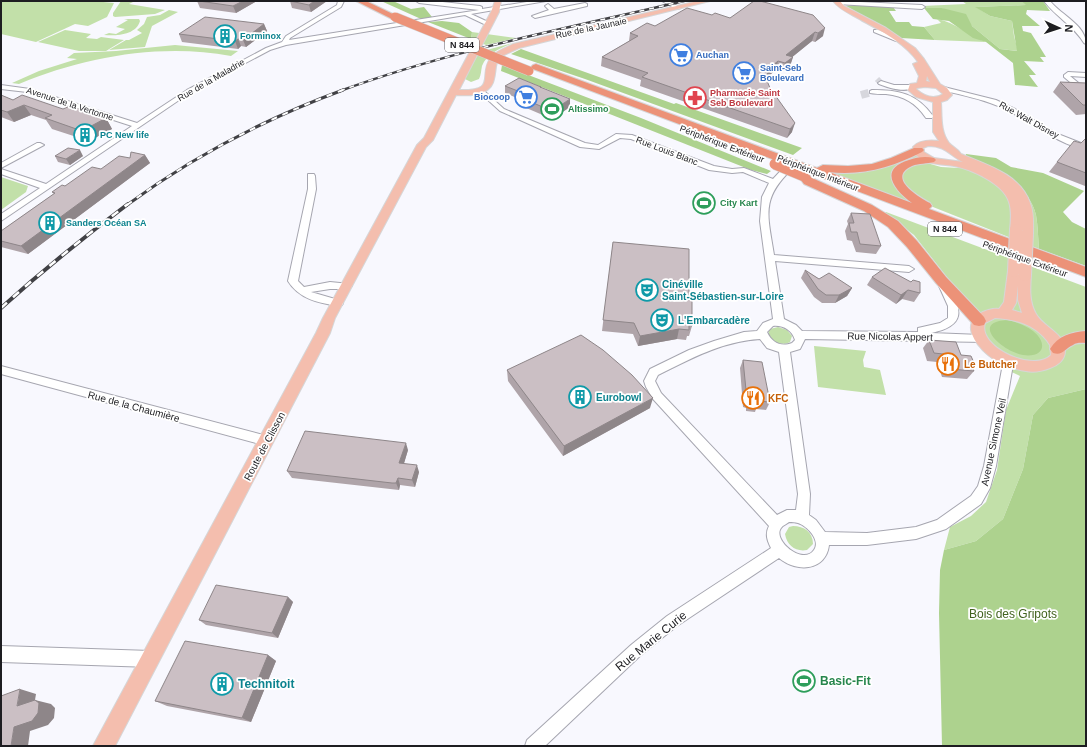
<svg xmlns="http://www.w3.org/2000/svg" width="1087" height="747" viewBox="0 0 1087 747" font-family="Helvetica,sans-serif">
<rect width="100%" height="100%" fill="#f8f8fe"/>
<path fill="#c2e0a9" d="M1,1H93L114,3L107,17L88,26L75,24L36,42L1,34Z
M121,1H135L129,4L165,10L155,14L115,17L113,16V13Z
M962,1H1021L1027,5L976,7L990,16L1012,21L1014,36L1018,51L1000,49L972,26L942,8H924L922,6L966,4Z
M169,10L178,12L152,26L145,47L109,50L126,40H129L142,33L137,30L144,24L147,17L160,15Z
M124,19H139L140,21C136,35 117,36 104,35L109,33L116,34L125,29L116,27L128,20Z
M937,19C957,23 967,35 986,42L935,40L924,27L941,23Z
M65,30L91,34L86,38L97,39L101,37L124,40L106,51H79L38,42Z
M472,32L516,38L486,45L471,39Z
M513,43C501,48 487,53 482,66C481,71 481,75 479,79L471,82L465,79L479,52Z
M175,45L238,51L231,56C160,43 84,57 19,84L12,83L39,71L77,59L67,58L74,53L116,51Z
M912,150L927,163L941,167L959,168L965,157C992,170 1028,182 1036,215C1038,226 1038,238 1039,249L933,207L912,203L831,173L834,169L868,168Z
M1,177L28,186L26,192L1,210Z
M886,212L1086,287V389L1048,398L1033,415L1023,469L1003,519L976,541L944,550L950,527L971,516L986,502L997,470L1006,410L1020,376L1003,368L984,352L971,326V316L964,299L914,235L885,213Z
M778,327L787,330L792,336L790,342C782,347 763,341 770,329Z
M814,346L866,351L863,360L864,367L880,370L886,395L818,387Z
M793,526C804,526 813,532 813,544L807,550C796,552 787,546 785,534L789,527Z"/>
<path fill="#add28e" d="M381,1H393L411,9L424,7L432,17L421,19Z
M1021,1H1043L1050,11L1027,10L1026,14L1040,26H1022L1023,31L1031,33L1046,57H1040L1044,62L1024,61L1036,75H1029L1038,87L1015,85L1013,63L986,42L973,38L949,21L933,19L924,8H942L966,14L972,26L1000,49L1017,51L1012,21L990,16L975,7L1026,5Z
M855,5L893,7L896,11H889L896,22H909L912,26L924,27L935,40L901,38L846,6Z
M442,21L459,23L472,32L471,39L428,22Z
M521,49L674,104L676,103L802,148L793,155L585,79L511,54Z
M502,65L641,118L771,171L767,174L751,170L501,71Z
M966,154L996,158L1011,167L1043,173L1084,191L1063,212L1072,222L1086,229V266L1039,249C1038,238 1038,226 1036,215C1028,182 992,170 965,157Z
M1007,320C1016,322 1025,325 1033,331C1049,344 1043,358 1023,355C1003,352 969,322 1007,320Z
M1086,389V746H942L939,613L940,570L944,550L976,541L1003,519L1023,469L1033,415L1048,398Z"/>
<g fill="none" stroke-linecap="round" stroke-linejoin="round">
<path stroke="#d7d7dd" stroke-width="6" stroke-dasharray="6 3" stroke-linecap="butt" d="M877,79L881,83"/>
<path stroke="#d7d7dd" stroke-width="8" stroke-dasharray="8 4" stroke-linecap="butt" d="M861,95L872,92"/>
<g stroke="#a6a6b0" stroke-width="2">
<path id="minor" d="M338,1H344L341,7L290,38L289,40L479,10L419,3L416,1H433L480,6L482,7V9L533,1H546L471,14L486,21V23L484,24L465,15L286,45L270,50L191,92L1,221V214L40,188L1,174V169L46,184L132,126L27,92L1,89V85L30,89L137,123L187,90L266,48L282,42L286,36L337,5Z
M662,1H669L681,8L676,9Z
M839,1L922,5L925,7L922,9L837,4V2Z
M1044,1H1050C1061,15 1086,25 1086,44L1084,43C1074,26 1056,17 1044,1Z
M585,3L587,4V6L535,18L532,16L549,10L545,6L548,4L554,9Z
M874,30H878L901,40L896,41L874,32Z
M1068,72L1086,73V77L1070,76L1081,85L1086,86V90L1077,88L1064,77V75Z
M881,81L894,85H912L915,87C906,93 889,88 879,84L878,83Z
M944,87L996,100L1015,109L1058,134L1086,145V150C1056,143 1036,125 1009,111C988,100 965,96 942,90L941,89Z
M478,89H482L504,109L585,143L598,145L616,134L632,135L714,166L732,169L744,168L773,179L786,165H792V169C760,199 768,216 774,255L909,266L914,269L909,272L775,261L784,319L796,325L802,331L918,332V328L940,323L948,318V306L939,286L941,284H947C963,310 966,326 931,333L981,335L985,336L986,339L985,342L805,339L800,349L790,352L810,494L809,515L816,520L825,532L867,533L916,527L937,520L971,496L978,486L984,466L1002,369C1005,363 1008,357 1016,359L1017,362L1012,370L996,466L990,488L981,504L946,529L916,539L867,545H829C826,571 797,573 779,558L677,626L641,655L545,746H525L527,740L631,645L667,616L771,548C767,540 765,534 769,526L653,399L646,387L644,381L650,369L689,350L714,341L744,332L757,331L763,323L773,319L760,221L762,197L769,183L743,172L732,173L709,170L631,139L620,138L599,149L580,147L500,111L478,91ZM773,326C783,325 792,330 795,340L792,343C781,347 772,343 767,332ZM760,339L767,348L779,352L798,494L796,510H787L777,515L661,393L655,381L658,375C690,359 723,341 760,339ZM789,522C792,522 795,522 798,523C807,526 821,540 814,550C803,566 772,540 781,528C783,525 787,524 789,522Z
M872,90C899,90 916,93 933,116L932,118H926C916,103 904,96 886,94C880,94 875,94 870,93V91Z
M37,143H40L44,145L1,168V163Z
M308,174H314L315,176L316,189L298,281L304,287L330,282L350,284L352,286L347,289H330L311,292L342,301L343,303L342,305L338,306C319,303 299,299 288,281L308,189Z
M1,366L267,436L271,437L273,441L271,445L267,446L1,374Z
M1,646L151,651L156,654L159,659L156,664L151,667L1,662Z"/>
</g>
<g stroke="#d6d6d7" stroke-width="2">
<path id="major" d="M495,1H501L499,12L459,90C499,91 477,76 491,57C496,51 506,48 513,44L698,1H710L519,48L504,55L498,60C495,66 496,72 494,79C491,96 469,96 456,95L433,140L426,147L335,318L330,333L115,746H93L316,333L323,318L417,145L424,138L491,12Z
M833,1H840L844,6L886,28L915,48L924,59L940,84L947,88L952,95L947,100L941,102C942,116 940,131 949,143C953,147 958,149 961,154C987,165 1020,174 1030,203C1034,213 1033,224 1033,234L1031,237H1023L1021,230L1016,234L1012,232L1010,230C1011,221 1012,211 1009,202C1004,184 971,169 954,166C940,164 927,165 916,155L913,147C919,140 930,140 939,141L933,132V102L916,97L908,90L910,84L917,83L919,76L913,64L918,62C905,43 881,31 861,20C851,14 840,10 833,1ZM927,76L930,82L926,81ZM925,87L936,88L943,94C934,100 924,96 916,89L917,88ZM928,146C946,146 949,155 963,162L934,158L924,152L923,148Z
M1014,267L1018,268L1020,274L1025,271L1029,272L1031,275C1030,288 1029,302 1036,314C1043,327 1065,333 1065,351C1065,360 1057,366 1050,368C1042,371 1034,373 1026,371C1015,370 1004,365 995,360C981,351 959,328 979,314C984,311 993,308 999,309L1004,302L1008,271L1010,268ZM1018,286V300L1022,313L1012,310L1016,303ZM995,318C1017,319 1038,326 1050,345L1051,355C1034,373 977,347 985,323Z"/>
</g>
<g stroke="#d6d6d7" stroke-width="2">
<path id="highway" d="M356,1H366L399,17L398,19H392Z
M536,64L817,168L823,165L848,166L872,164L891,158L914,148H922L924,150L922,152C893,167 862,176 829,172L912,203C894,190 878,169 909,160C917,157 926,156 934,158L936,160L934,162C927,164 919,163 912,166C886,178 919,197 930,203L932,206L929,209L1086,267V277L533,69L531,67L533,65Z
M804,172L808,174L812,178L872,205L898,221L917,241L946,277L984,317L986,321L984,325L979,326L974,325L936,283L907,247L888,227L864,211L804,184L798,176L800,174Z
M1086,331V343C1082,343 1077,342 1073,345C1064,349 1063,356 1053,353L1050,349C1058,336 1071,332 1086,331Z"/>
</g>
<use href="#minor" fill="#fff" fill-rule="evenodd"/>
<use href="#major" fill="#f4beae" fill-rule="evenodd"/>
<use href="#highway" fill="#ec9278" fill-rule="evenodd"/>
<g stroke="#414145" stroke-width="2.5">
<path id="rail-far2" d="M340,91C451,50 569,28 684,1"/>
</g>
<g stroke="#414145" stroke-width="3">
<path id="rail-far1" d="M127,205C192,157 267,118 343,90"/>
</g>
<g stroke="#414145" stroke-width="4">
<path id="rail" d="M1,308C42,271 84,237 128,204"/>
</g>
<use href="#rail-far2" stroke="#fff" stroke-width="1.5" stroke-dasharray="5" stroke-linecap="butt"/>
<use href="#rail-far1" stroke="#fff" stroke-width="2" stroke-dasharray="6" stroke-linecap="butt"/>
<use href="#rail" stroke="#fff" stroke-width="2.5" stroke-dasharray="8" stroke-linecap="butt"/>
<g stroke="#d6d6d7" stroke-width="14" stroke-linecap="butt">
<path id="major-bridge" d="M1014,271L1016,230
M1025,275L1027,234"/>
</g>
<g stroke="#d6d6d7" stroke-width="10" stroke-linecap="butt">
<path id="highway-bridge-far1" d="M395,17L529,71"/>
</g>
<g stroke="#d6d6d7" stroke-width="12" stroke-linecap="butt">
<path id="highway-bridge" d="M775,164L804,176"/>
</g>
<use href="#major-bridge" stroke="#f4beae" stroke-width="12"/>
<use href="#highway-bridge-far1" stroke="#ec9278" stroke-width="9"/>
<use href="#highway-bridge" stroke="#ec9278" stroke-width="11"/>
</g>
<path fill="#afa4a9" d="M197,1H257L236,13L200,8Z
M290,1H327L311,12L292,8Z
M760,1L823,36L815,42L812,41L792,57H793L790,66L782,72L776,70L767,77L766,79L770,88L792,132L787,138L640,86L641,80L601,66L602,57L629,41L630,33L655,26L712,15L730,18Z
M264,24L267,31L246,47L241,46L238,49L182,42L179,34Z
M1060,82L1086,83V114L1076,115L1053,92Z
M505,86L541,87V88L570,107L552,119L517,104V98L505,93Z
M1,95L13,100L63,109L106,118L112,129L89,141L52,129L46,120L31,115L14,122L1,117Z
M1086,139V184L1085,186L1049,172L1057,162Z
M145,155L150,163L28,254L1,247V231L54,194L52,192L101,169L130,158Z
M55,156H83L70,165L58,162Z
M851,213L881,246L876,254L856,252L852,241L847,240L845,231L848,224L847,221Z
M613,242L689,300L692,326L689,336H687L686,340L677,339L638,346L633,334L602,331Z
M805,270L819,279L852,288L847,296L835,303H822L814,297L801,278Z
M872,277L920,293L914,302L902,299L896,304L867,285Z
M929,340L961,355L975,365L973,368L974,371L967,379L942,377L937,362L927,361L923,348Z
M743,360L770,402L766,410L756,409L755,412L746,411V408L743,407L740,368Z
M507,370L650,408L563,456L508,381Z
M408,450L404,463L419,472L415,487L400,485L399,490L292,478L287,471Z
M288,597L293,602L278,638L206,625L199,620Z
M268,655L276,661L251,722L167,706L155,701Z"/>
<path fill="#8e8689" d="M243,1H257L236,13L233,6Z
M314,1H327L311,12L309,5Z
M264,24L267,31L246,47L243,40Z
M825,28L823,36L815,42L818,33Z
M815,32L812,41L785,63L786,55Z
M238,39L241,46L238,49L235,41Z
M793,57L790,66L782,72L785,63Z
M778,61L776,70L767,77L765,82L763,80L766,71Z
M570,99V107L552,119V111Z
M24,105L31,115L14,122L7,112Z
M106,118L112,129L89,141L82,131Z
M795,123L792,132L787,138L790,129Z
M80,150L83,156L70,165L66,159Z
M145,155L150,163L28,254L21,246Z
M852,288L847,296L835,303L839,295Z
M908,290L902,299L896,304L901,295Z
M679,329L677,339L638,346L640,336Z
M653,398L650,408L563,456L564,446Z
M406,443L408,450L402,470L399,463Z
M417,465L419,472L415,487L412,480Z
M398,478L400,485L399,490L396,483Z
M288,597L293,602L278,638L272,633Z
M268,655L276,661L251,722L242,718Z
M20,689L36,694L35,700L51,704L55,708L54,718L48,725L30,731L28,746H11Z"/>
<path fill="#cbbfc4" stroke="#8e8689" d="M199,1H243L233,6Z
M290,1H314L309,5Z
M754,1H760L813,15L825,28L818,33L815,32L786,55L793,57L785,63L778,61L766,71L768,73L765,76L770,88L795,123L790,129L642,77L648,73L602,57L638,36L630,33L647,23L655,26L687,8L712,15L715,13L730,18Z
M205,17L264,24L243,40L238,39L235,41L179,34Z
M519,78L541,87H540L570,99L552,111L517,96L523,93L505,86Z
M1060,82L1086,83V105H1083Z
M1,95L13,100L22,95L63,109L70,106L106,118L82,131L45,118L52,115L24,105L7,112L1,110Z
M1085,139H1086V173L1057,162L1074,141L1081,143Z
M68,148L80,150L66,159L55,156Z
M131,152L145,155L21,246L1,241V231L55,193L52,192L62,185L65,186L92,167L101,169L119,156L130,158Z
M851,213L870,214L881,246L860,244L857,232H851L849,223H854Z
M613,242L689,249V300L692,301V326L689,325V330L679,329L640,336L634,323L603,320Z
M885,268L911,282L913,280L920,282V293L908,290L901,295L872,277Z
M805,270L819,279L829,273L852,288L839,295H826L818,289Z
M581,335L603,350L632,375L653,398L564,446L507,370Z
M929,340L956,342L961,355L971,356L975,365H971L974,371L949,369L943,354L934,353Z
M743,360L762,362L770,402L758,401V404L750,403L749,400H747Z
M305,431L406,443L399,463L417,465L412,480L398,478L396,483H392L287,471Z
M216,585L288,597L272,633L199,620Z
M185,641L268,655L242,718L155,701Z
M20,689L17,706L35,700L39,703L38,713L32,721L14,727L11,746H1V696Z"/>
<defs>
<g id="building-ring" transform="scale(1.15)"><circle r="9.5" fill="#fff" stroke="#0f9aa8" stroke-width="1.5"/><path d="M-4-6H4V6H1V3H-1V6H-4ZM-2.5-4.3h1.7v1.8h-1.7ZM.8-4.3h1.7v1.8H.8ZM-2.5-1h1.7V.8h-1.7ZM.8-1h1.7V.8H.8Z" fill="#0f9aa8"/></g>
<g id="supermarket-ring" transform="scale(1.15)"><circle r="9.5" fill="#fff" stroke="#3f7fe0" stroke-width="1.5"/><path d="M-6-5.5h2.5l.6 2H6L4.5 2H-2.5L-4.4-4H-6ZM-1.5 3.2a1.3 1.3 0 1 0 .1 0ZM3 3.2a1.3 1.3 0 1 0 .1 0Z" fill="#3f7fe0"/></g>
<g id="pharmacy-ring" transform="scale(1.15)"><circle r="9.5" fill="#fff" stroke="#e0444e" stroke-width="1.5"/><path d="M-2-6h4v4h4v4h-4v4h-4v-4h-4v-4h4Z" fill="#e0444e"/></g>
<g id="stadium-ring" transform="scale(1.15)"><circle r="9.5" fill="#fff" stroke="#2e9e5b" stroke-width="1.5"/><path d="M0-5a6.5 5 0 1 0 0 10a6.5 5 0 1 0 0-10ZM-3.5-1.8h7v3.6h-7Z" fill="#2e9e5b"/></g>
<g id="theatre-ring" transform="scale(1.15)"><circle r="9.5" fill="#fff" stroke="#0f9aa8" stroke-width="1.5"/><path d="M-5-5.5Q0-4 5-5.5V0Q5 5 0 6Q-5 5-5 0ZM-3.3-2.5H-1v1.5H-3.3ZM1-2.5H3.3v1.5H1ZM-2.8 1Q0 5.5 2.8 1Z" fill="#0f9aa8"/></g>
<g id="restaurant-ring" transform="scale(1.15)"><circle r="9.5" fill="#fff" stroke="#e8710a" stroke-width="1.5"/><path d="M-5-6h1v4h1v-4h1v4h1v-4h1v5L-1.5 .5V6h-2V.5L-5-1ZM5-6V6H3V1.5H1.5Q1.5-4 5-6Z" fill="#e8710a"/></g>
</defs>
<g fill-rule="evenodd">
<use href="#building-ring" x="225" y="36"/>
<use href="#supermarket-ring" x="681" y="55"/>
<use href="#supermarket-ring" x="744" y="73"/>
<use href="#supermarket-ring" x="526" y="97"/>
<use href="#pharmacy-ring" x="695" y="98"/>
<use href="#stadium-ring" x="552" y="109"/>
<use href="#building-ring" x="85" y="135"/>
<use href="#stadium-ring" x="704" y="203"/>
<use href="#building-ring" x="50" y="223"/>
<use href="#theatre-ring" x="647" y="290"/>
<use href="#theatre-ring" x="662" y="320"/>
<use href="#restaurant-ring" x="948" y="364"/>
<use href="#building-ring" x="580" y="397"/>
<use href="#restaurant-ring" x="753" y="398"/>
<use href="#stadium-ring" x="804" y="681"/>
<use href="#building-ring" x="222" y="684"/>
</g>
<g text-anchor="middle" stroke-width="3.5" stroke-linejoin="round" paint-order="stroke">
<g font-size="9" fill="#1d1d21" stroke="#fff">
<text transform="translate(591 28) rotate(-12)" y="3">Rue de la Jaunaie</text>
<text transform="translate(211 80) rotate(-30)" y="3">Rue de la Maladrie</text>
<text transform="translate(70 104) rotate(18)" y="3">Avenue de la Vertonne</text>
<text transform="translate(1029 120) rotate(29)" y="3">Rue Walt Disney</text>
<text transform="translate(722 144) rotate(21)" y="3">Périphérique Extérieur</text>
<text transform="translate(667 151) rotate(21)" y="3">Rue Louis Blanc</text>
<text transform="translate(818 173) rotate(21)" y="3">Périphérique Intérieur</text>
<text transform="translate(1025 259) rotate(20)" y="3">Périphérique Extérieur</text>
</g>
<g font-size="9" font-weight="bold" fill="#0d838f" stroke="#fff" text-anchor="start">
<text x="240" y="39">Forminox</text>
<text x="100" y="138">PC New life</text>
<text x="66" y="226">Sanders Océan SA</text>
</g>
<g fill="#fff" stroke="#616164" stroke-width="1">
<rect x="445" y="38" width="34" height="14" rx="3"/>
<rect x="928" y="222" width="34" height="14" rx="3"/>
</g>
<g font-size="9" font-weight="bold" fill="#1d1d21">
<text x="462" y="48">N 844</text>
<text x="945" y="232">N 844</text>
</g>
<g font-size="9" font-weight="bold" fill="#366cbe" stroke="#fff" text-anchor="start">
<text x="696" y="58">Auchan</text>
<text x="760" y="71">Saint-Seb<tspan x="760" dy="10">Boulevard</tspan></text>
<text x="510" y="100" text-anchor="end">Biocoop</text>
</g>
<g font-size="9" font-weight="bold" fill="#be3a42" stroke="#fff" text-anchor="start">
<text x="710" y="96">Pharmacie Saint<tspan x="710" dy="10">Seb Boulevard</tspan></text>
</g>
<g font-size="9" font-weight="bold" fill="#27864d" stroke="#fff" text-anchor="start">
<text x="568" y="112">Altissimo</text>
<text x="720" y="206">City Kart</text>
</g>
<g font-size="10" font-weight="bold" fill="#0d838f" stroke="#fff" text-anchor="start">
<text x="662" y="288">Cinéville<tspan x="662" dy="12">Saint-Sébastien-sur-Loire</tspan></text>
<text x="678" y="324">L'Embarcadère</text>
<text x="596" y="401">Eurobowl</text>
</g>
<g font-size="10" fill="#1d1d21" stroke="#fff">
<text transform="translate(890 336) rotate(1)" y="4">Rue Nicolas Appert</text>
<text transform="translate(134 406) rotate(15)" y="4">Rue de la Chaumière</text>
<text transform="translate(993 442) rotate(-78)" y="4">Avenue Simone Veil</text>
<text transform="translate(264 446) rotate(-62)" y="4">Route de Clisson</text>
</g>
<g font-size="10" font-weight="bold" fill="#c56008" stroke="#fff" text-anchor="start">
<text x="964" y="368">Le Butcher</text>
<text x="768" y="402">KFC</text>
</g>
<g font-size="12" fill="#42631f" stroke="#fff">
<text x="1013" y="618">Bois des Gripots</text>
</g>
<g font-size="12" fill="#1d1d21" stroke="#fff">
<text transform="translate(651 641) rotate(-39)" y="4">Rue Marie Curie</text>
</g>
<g font-size="12" font-weight="bold" fill="#27864d" stroke="#fff" text-anchor="start">
<text x="820" y="685">Basic-Fit</text>
</g>
<g font-size="12" font-weight="bold" fill="#0d838f" stroke="#fff" text-anchor="start">
<text x="238" y="688">Technitoit</text>
</g>
</g>
<rect width="1087" height="747" fill="none" stroke="#1d1d21" stroke-width="4"/>
<g transform="translate(1059 28) rotate(93)" stroke="#ffffff" stroke-width="3" paint-order="stroke">
<path d="M0-3L7 15L0 10L-7 15Z" fill="#1d1d21"/>
<text y="-6" font-size="11" font-weight="bold" text-anchor="middle" fill="#1d1d21">N</text>
</g>
</svg>
